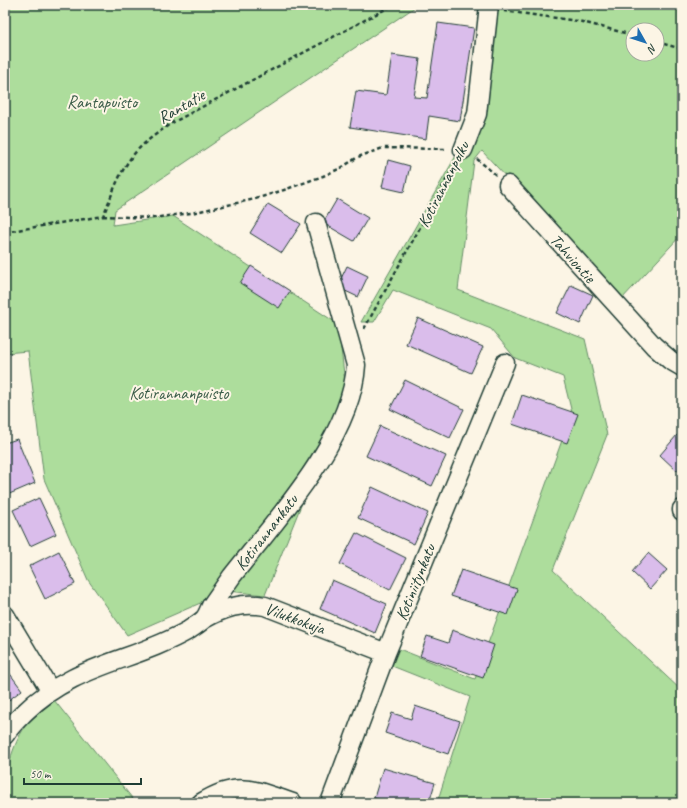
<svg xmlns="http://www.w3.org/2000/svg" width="687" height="808" viewBox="0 0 687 808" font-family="Caveat,sans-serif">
<rect width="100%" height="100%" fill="#fcf5e5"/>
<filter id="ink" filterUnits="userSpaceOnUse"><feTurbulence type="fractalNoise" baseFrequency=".025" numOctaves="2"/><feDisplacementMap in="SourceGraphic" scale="8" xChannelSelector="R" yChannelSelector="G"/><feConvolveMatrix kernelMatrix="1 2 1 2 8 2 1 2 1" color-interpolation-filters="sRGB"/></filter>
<g filter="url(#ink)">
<path fill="#addd9c" stroke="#668d68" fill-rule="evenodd" d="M5,5H418L115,210L113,225L173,216L338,324L345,382L335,417L301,471L205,601L127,635L88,580L44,479L28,351L5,353Z
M479,5H682V234L621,300L482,151L474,161L458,290L585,339L607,435L553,570L682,691V803H437L470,697L392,666L399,649L475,679L572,413L563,377L515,358L491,329L393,290L374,322H361L457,154L470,121L485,6ZM633,30H657V54H633Z
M306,493L265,595L228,591Z
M54,700L136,803H5C2,781 13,740 28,723C36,715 46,708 54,700Z"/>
<path fill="#dabdeb" stroke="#1f3d34" d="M438,23L474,28L460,121L429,116L426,139L350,127L356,91L386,95L392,55L420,59L414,97L427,98Z
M388,160L410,166L404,192L382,187Z
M337,199L368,218L354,241L323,223Z
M268,204L301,224L282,253L250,233Z
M251,266L290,291L279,308L240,283Z
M347,266L368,276L358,297L337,287Z
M571,285L593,295L580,324L557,313Z
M418,318L483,347L471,373L406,344Z
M405,380L464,409L450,438L390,409Z
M522,395L578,414L567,443L512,424Z
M380,426L446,456L432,486L366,456Z
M677,435L682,439V465L677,471L660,455Z
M17,439L35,483L7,495L5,490V443Z
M372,487L428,513L414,544L358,518Z
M39,498L56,534L30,546L13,510Z
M356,533L406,558L390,590L340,564Z
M59,551L75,584L45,599L29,566Z
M648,553L667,570L650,589L632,572Z
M461,570L517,589L508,615L451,596Z
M332,580L387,604L375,633L320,609Z
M452,630L494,645L483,678L420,656L427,636L448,643Z
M5,667L22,690L5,703Z
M415,706L460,721L448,754L385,733L392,713L411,719Z
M383,768L435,783L429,803H391L374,798Z"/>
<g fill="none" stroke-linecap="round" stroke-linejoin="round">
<g stroke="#1f3d34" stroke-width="21">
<path id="minor" d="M463,150L477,114L489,5
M508,185L654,346L670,360L682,367
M682,509V511
M5,615L50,690
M204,619C224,608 241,602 265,606L386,653
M5,735C10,726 18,719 25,712C74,664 133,662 189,630C193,627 200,623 204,619C207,616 209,610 211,606C218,596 225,586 232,576C276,520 352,438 356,365L316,223
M201,803C239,779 255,791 293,803
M330,803L386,653L505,363"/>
</g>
<path stroke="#1f3d34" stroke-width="2.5" stroke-dasharray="4 3" stroke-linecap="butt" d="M504,11L578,21L633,35
M657,42L682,49
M477,159L496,175
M103,216L152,218L191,213L255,199L284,190L323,176L341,168L358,157L383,148L447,149
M5,232L103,216C112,195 119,172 134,154C144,142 158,133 170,124L393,5
M364,329L455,164"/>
<use href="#minor" stroke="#fcf5e5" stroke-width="18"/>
</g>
</g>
<g text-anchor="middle" stroke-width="4" stroke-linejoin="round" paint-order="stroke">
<g font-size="17" fill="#3b5d49" stroke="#fcf5e5">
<text x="102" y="108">Rantapuisto</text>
<text x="179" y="399">Kotirannanpuisto</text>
</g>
<g font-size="17" fill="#1f3d34" stroke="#fcf5e5">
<text transform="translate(181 106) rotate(-30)" y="6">Rantatie</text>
<text transform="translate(443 184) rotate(-63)" y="6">Kotirannanpolku</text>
<text transform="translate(573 258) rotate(48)" y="6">Tahviontie</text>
<text transform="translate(266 532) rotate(-52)" y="6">Kotirannankatu</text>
<text transform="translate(415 582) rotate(-68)" y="6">Kotiniitynkatu</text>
<text transform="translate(295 618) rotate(20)" y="6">Vilukkokuja</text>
</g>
</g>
<rect width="687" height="808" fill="none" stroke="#fcf5e5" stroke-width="20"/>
<rect x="10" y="10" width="667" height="788" fill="none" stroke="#1f3d34" stroke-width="1.5" filter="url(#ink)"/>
<g transform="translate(645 42) rotate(129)"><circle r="19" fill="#fcf5e5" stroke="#a4ab9e"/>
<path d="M0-3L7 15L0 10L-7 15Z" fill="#1f6fb2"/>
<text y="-6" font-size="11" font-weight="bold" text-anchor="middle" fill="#1f3d34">N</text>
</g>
<path d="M24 778v6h117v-6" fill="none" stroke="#1f3d34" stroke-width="2"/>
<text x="30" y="778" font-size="12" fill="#1f3d34" stroke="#fcf5e5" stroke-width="3" paint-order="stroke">50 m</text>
</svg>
